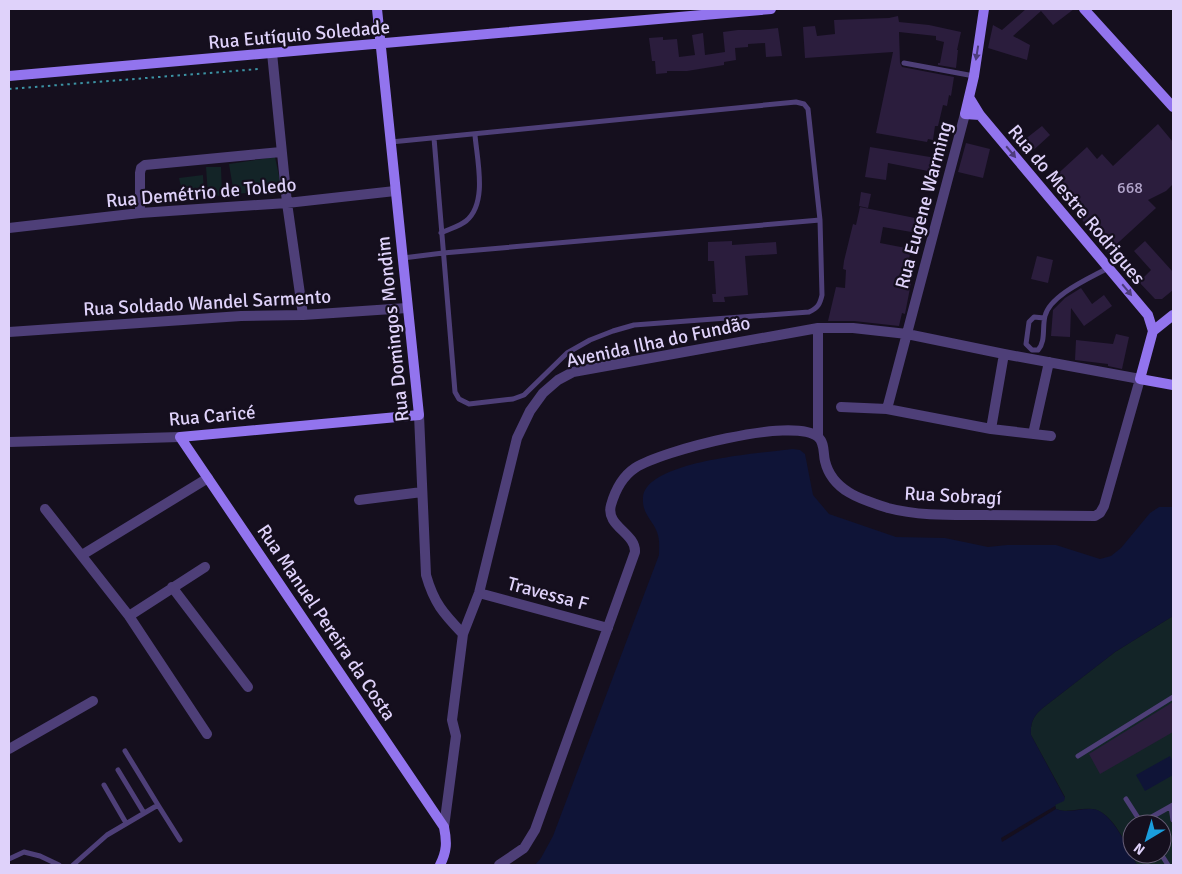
<svg xmlns="http://www.w3.org/2000/svg" width="1182" height="874" viewBox="0 0 1182 874" font-family="Signika,sans-serif">
<rect width="100%" height="100%" fill="#150f1e"/>
<path fill="#132427" fill-rule="evenodd" d="M275,157L282,190L234,194L229,164Z
M206,167H221L222,196L208,195Z
M203,175L204,195H183L179,178Z
M1173,616V865H1137C1128,848 1113,811 1092,809C1080,807 1068,814 1056,809L1055,805L1065,797L1031,735C1030,722 1034,715 1044,707L1115,652ZM1132,824H1162V854H1132Z"/>
<path fill="#0f1437" d="M793,449L800,450L805,454L813,495L829,514L896,537L945,538L988,547L1007,545H1056L1100,559L1111,556L1121,548L1150,513L1159,507H1173V616L1115,652L1044,707C1034,715 1030,722 1031,735L1065,798L1064,801L1055,805L1056,809C1068,814 1080,808 1092,809C1112,810 1128,849 1137,865H535L541,858L553,836L659,555C659,547 660,540 657,532C652,519 642,514 643,498C645,460 764,453 793,449Z
M1170,756L1173,762V775L1145,791L1136,775Z"/>
<path fill="#150f1e" d="M1055,806L1056,809L1002,842L1001,838Z"/>
<path fill="#2b1d3d" d="M1026,9H1074L1053,25L1041,11L1013,36L1030,45L1027,60L988,48L993,25L1002,30Z
M898,16L899,22L929,25L961,32L957,50H958L956,68L938,65V63H940L944,42L936,40V36L899,32L900,63L902,67L954,77L951,96L949,95L947,106L943,105L938,126H935L933,140L928,139L927,142L876,133L893,52L805,58L803,27L815,26L817,36L835,34L834,20L889,18Z
M778,28L782,56L766,57L765,43L748,44V47L735,48L736,60L724,62V65L687,71H667V73L656,74L655,61H652L649,38L663,37V40L677,39L679,57L695,55L692,35L703,33L705,55L725,52L723,32L738,30H759Z
M1158,124L1173,142V184L1166,191L1148,200L1156,208L1108,252L1071,206L1073,204L1051,180L1087,147L1097,159L1102,154L1113,166Z
M1042,126L1050,135L1028,155L1019,144Z
M966,143L990,149L983,178L958,172Z
M870,147L936,158L933,172L888,163L886,180L865,177Z
M861,192L871,194L868,208L859,206Z
M860,207L920,219L917,233L883,227L880,243L911,249L908,264L913,265L910,283H911L905,314L902,313L899,326L854,321H828L836,287L845,288L846,270L843,269L844,261L853,224L856,225Z
M732,241V245L776,242L777,254L745,256L748,295L724,297L725,302H713L712,294H716L714,261H708V242Z
M1145,241L1173,272V290L1162,299H1155L1139,282L1151,270L1134,251Z
M1037,256L1053,260L1048,283L1031,279Z
M1081,288L1092,304L1104,295L1112,306L1084,326L1071,308L1070,337L1051,336L1053,310L1065,298Z
M1116,334L1129,337L1122,369L1108,366V364L1075,360L1076,340L1113,344Z
M1173,702V732L1100,774L1089,754Z"/>
<g fill="none" stroke-linecap="round" stroke-linejoin="round">
<path stroke="#3c93a4" stroke-width="2" stroke-dasharray="2.5 4" stroke-linecap="butt" d="M9,89L259,69"/>
<path stroke="#4e3f78" stroke-width="5" d="M904,63L974,76
M391,142L796,102L804,104L808,109L820,220L822,295C820,304 818,308 809,312L634,325L613,331L590,340L567,353L524,395L513,399L469,404L459,399L455,392L434,138
M441,233C449,229 460,226 466,221C488,203 477,160 475,135
M403,258L443,253L820,220
M1044,318L1034,317L1029,322L1026,344L1032,350H1038C1046,341 1042,328 1045,316C1050,295 1090,278 1108,268
M1078,756L1173,697
M118,770L144,813
M104,785L126,823
M1126,799L1142,824
M158,805L180,840
M1171,807L1173,820
M1141,823L1173,805
M1161,854L1168,865
M9,859L24,852L40,856L59,865
M73,865L107,835L158,805L125,751"/>
<path stroke="#4e3f78" stroke-width="10" d="M272,53L287,203L303,315
M140,213V173L141,168L145,165L281,152
M9,228L140,213L287,203L395,191
M818,328V437
M9,332L241,316L303,315L407,308
M841,407L887,409L991,429L1051,436
M887,409L965,114
M419,415L426,575C434,603 443,613 463,634
M991,429L1004,354
M1033,434L1049,362
M9,442L180,437
M359,500L422,492
M45,509L129,616L207,734
M82,555L208,478
M172,587L248,687
M479,593L608,628
M129,616L205,567
M9,749L93,701
M444,827L456,736L452,720L463,634L479,593L517,438L530,411L543,393L558,380L573,372L818,328H853L907,334L1004,354L1140,379L1104,506L1100,513L1095,516C1058,516 1020,515 982,515C951,515 918,516 888,508C862,500 832,491 825,461C823,453 825,443 818,437C793,416 661,451 635,468C623,476 615,491 611,505C605,526 636,533 635,552L535,830L524,848L499,865"/>
<path stroke="#9274ee" stroke-width="10" d="M377,9L419,415L180,437L444,827C447,842 447,851 440,865
M1084,9L1173,107
M9,76L771,9
M969,97L980,115L1148,315L1153,331
M980,115L965,114L974,76L984,9
M1173,315L1153,331L1140,379L1173,385"/>
</g>
<defs><path id="oneway-solid" d="M-6-.8H1V-3.2L6.5 0L1 3.2V.8H-6Z" transform="scale(1.25)"/></defs>
<g fill="#4d3c7c">
<use href="#oneway-solid" transform="translate(977 53) rotate(99)"/>
<use href="#oneway-solid" transform="translate(1011 152) rotate(50)"/>
<use href="#oneway-solid" transform="translate(1127 290) rotate(50)"/>
</g>
<g text-anchor="middle" stroke-width="4.5" stroke-linejoin="round" paint-order="stroke">
<g font-size="16" fill="#b2a5cb">
<text x="1130" y="193">668</text>
</g>
<g font-size="19" fill="#dfd2fa" stroke="#150f1e">
<text transform="translate(299 34) rotate(-5)" y="7">Rua Eutíquio Soledade</text>
<text transform="translate(201 192) rotate(-5)" y="7">Rua Demétrio de Toledo</text>
<text transform="translate(1077 204) rotate(50)" y="7">Rua do Mestre Rodrigues</text>
<text transform="translate(923 205) rotate(-75)" y="7">Rua Eugene Warming</text>
<text transform="translate(207 302) rotate(-3)" y="7">Rua Soldado Wandel Sarmento</text>
<text transform="translate(392 329) rotate(-96)" y="7">Rua Domingos Mondim</text>
<text transform="translate(658 341) rotate(-12)" y="7">Avenida Ilha do Fundão</text>
<text transform="translate(212 415) rotate(-5)" y="7">Rua Caricé</text>
<text transform="translate(953 495) rotate(3)" y="7">Rua Sobragí</text>
<text transform="translate(548 593) rotate(15)" y="7">Travessa F</text>
<text transform="translate(327 622) rotate(56)" y="7">Rua Manuel Pereira da Costa</text>
</g>
</g>
<rect width="1182" height="874" fill="none" stroke="#dfd2fa" stroke-width="20"/>
<g transform="translate(1147 839) rotate(218)"><circle r="24" fill="#150f1e" stroke="#665d76"/>
<path d="M0-4L9 19L0 12L-9 19Z" fill="#1a9edd"/>
<text y="-8" font-size="14" font-weight="bold" text-anchor="middle" fill="#dfd2fa">N</text>
</g>
</svg>
